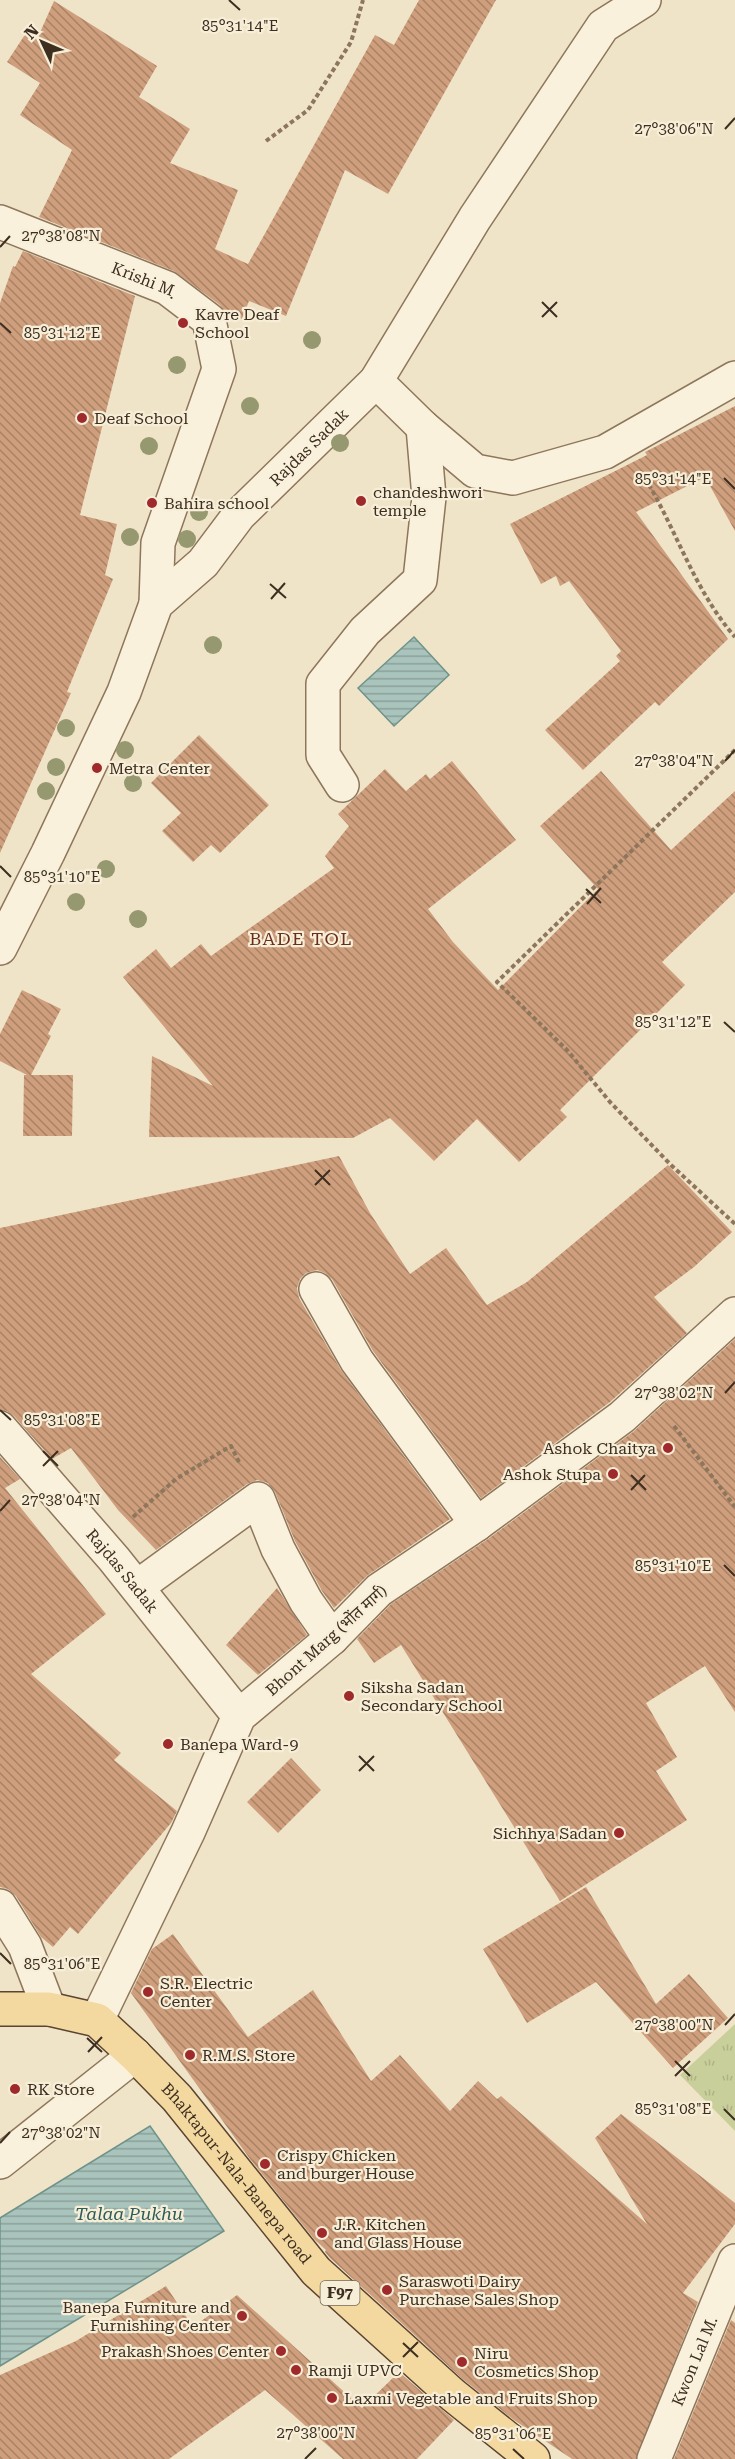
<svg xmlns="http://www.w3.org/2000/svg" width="735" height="2459" viewBox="0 0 735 2459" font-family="'Roboto Serif','Noto Sans Devanagari',serif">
<defs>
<pattern id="park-tufts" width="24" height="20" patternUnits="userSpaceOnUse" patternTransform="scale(1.5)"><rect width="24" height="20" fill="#c9cf9b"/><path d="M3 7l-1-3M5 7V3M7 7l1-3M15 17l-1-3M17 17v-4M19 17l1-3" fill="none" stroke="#aeb285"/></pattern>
<pattern id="water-rules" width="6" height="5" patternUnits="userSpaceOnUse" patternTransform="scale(1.5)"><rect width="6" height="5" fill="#a9c4bc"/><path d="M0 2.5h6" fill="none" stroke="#8ba098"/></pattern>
<pattern id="building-back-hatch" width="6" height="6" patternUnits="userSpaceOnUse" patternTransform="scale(1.5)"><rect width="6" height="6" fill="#cf9f7d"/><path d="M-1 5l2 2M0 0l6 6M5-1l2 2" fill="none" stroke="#a98266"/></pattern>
</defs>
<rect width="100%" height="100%" fill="#f0e4c8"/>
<path fill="url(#park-tufts)" d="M735,2024V2131L680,2075Z"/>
<path fill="url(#water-rules)" stroke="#6f938a" stroke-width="1.5" d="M414,637L449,675L394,726L358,688Z
M150,2126L224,2231L0,2366V2218Z"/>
<path fill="url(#building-back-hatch)" d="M419,0H496L388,194L345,170L286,316L249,301L242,319L225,312L220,305L174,271L39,217L72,150L20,115L40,83L7,62L28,30L38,37L54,1L157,66L139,97L190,129L170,163L238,190L215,249L248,264L375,35L394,45Z
M23,251L135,296L80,515L117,524L105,575L113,579L67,692L71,693L0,853V303L13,266L15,267Z
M735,406V531L705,477L636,512L728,639L659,706L655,702L583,770L545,730L620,661L616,656L621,651L569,581L560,586L556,576L541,584L510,524L647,455L645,452Z
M199,735L269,805L220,853L211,845L193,862L162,831L181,813L151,783Z
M452,761L516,840L428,909L453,942L498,990L598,889L540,826L601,771L671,850L735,791V892L662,962L685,985L560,1110L567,1117L519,1162L477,1119L434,1161L390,1118L353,1138L149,1137L152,1056L213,1086L123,977L156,949L171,968L201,944L211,956L334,868L325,856L349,826L338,814L385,769L406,791L426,774L430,779Z
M22,990L61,1009L48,1034L51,1036L31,1075H73L72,1136H23L24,1075H27L0,1061V1034Z
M339,1156L370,1213L410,1274L446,1248L487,1305L527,1282L668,1165L732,1232L694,1267L654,1297L687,1333L610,1402L481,1498L373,1351L332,1279L325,1273L317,1270L306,1273L300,1279L297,1288L299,1298L341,1370L450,1519L368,1575L334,1608L322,1591L295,1541L275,1492L268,1483L257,1480L247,1484L156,1550L118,1510L71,1448L52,1459L14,1416L7,1411L0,1410V1228Z
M735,1339V1712L705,1666L646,1703L677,1757L656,1771L687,1820L560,1901L401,1645L374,1663L357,1639L391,1604L488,1539L633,1432Z
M0,1457L20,1479L5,1488L106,1614L31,1674L121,1753L114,1760L177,1811L171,1823L78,1934L70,1927L53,1947L41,1937L16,1896L8,1889L0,1887Z
M277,1588L307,1635L258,1675L226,1645Z
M291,1758L321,1790L278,1833L247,1802Z
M586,1887L656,2004L689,1974L728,2018L673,2068L596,1982L527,2023L483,1949Z
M173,1934L248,2037L313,1990L371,2081L400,2055L450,2111L478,2081L497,2099L501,2096L647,2224L595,2138L621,2114L735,2203V2224L683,2293L698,2302L636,2459H572L514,2420L465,2381L330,2258L325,2252L326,2250L314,2239L250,2159L131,1993L152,1949Z
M166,2286L193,2327L237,2295L362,2408L399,2372L454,2420L417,2459H343L265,2390L169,2459H0V2375L76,2341Z
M731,2320L735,2323V2459H674Z"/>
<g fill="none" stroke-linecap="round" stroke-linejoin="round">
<g stroke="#8d765c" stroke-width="36">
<g id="minor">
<path id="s1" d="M0,222L167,288L209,320L219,369L158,543L156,604"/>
<path d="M376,381L423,427L475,471L513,478L605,452L735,378"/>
<path d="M342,785L323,755V684L365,631L420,580L429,497L423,427"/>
<path id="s2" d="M0,948L48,853L124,692L156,604L203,563L239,515L376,381L475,218L603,26L644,0"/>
<path d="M316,1289L357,1361L477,1524"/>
<path id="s3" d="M0,1428L114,1559L239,1716"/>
<path d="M137,1587L258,1499L278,1549L306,1601L332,1638"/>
<path d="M0,1906L25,1946L49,2009"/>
<path d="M97,2020L188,1832L239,1716L332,1638L379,1590L477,1524L622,1417L735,1314"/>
<path d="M0,2162L135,2055"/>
<path id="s4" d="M654,2459L735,2261"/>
</g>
</g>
<g stroke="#5b4430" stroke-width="36">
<g id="primary">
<path id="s5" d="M0,2009H49L97,2020L135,2055L177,2098L316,2271L453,2395L533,2459"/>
</g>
</g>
<path stroke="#8d765c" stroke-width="4" stroke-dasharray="4.5 3" stroke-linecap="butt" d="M266,141L308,110L351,42L363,0
M645,478C677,531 694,590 735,637
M735,750L497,982L567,1050L610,1102L671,1165L735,1224
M674,1426L735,1507
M133,1517L176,1479L231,1446L240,1464"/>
<use href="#minor" stroke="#faf1dc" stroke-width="33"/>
<use href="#primary" stroke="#f3d9a0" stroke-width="33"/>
</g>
<g fill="#96986f">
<circle cx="312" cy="340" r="9"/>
<circle cx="177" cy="365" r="9"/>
<circle cx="250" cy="406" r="9"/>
<circle cx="340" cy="443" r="9"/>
<circle cx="149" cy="446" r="9"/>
<circle cx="199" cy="512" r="9"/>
<circle cx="130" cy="537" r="9"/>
<circle cx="187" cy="539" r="9"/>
<circle cx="213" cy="645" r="9"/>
<circle cx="66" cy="728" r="9"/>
<circle cx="125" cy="750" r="9"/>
<circle cx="56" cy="767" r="9"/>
<circle cx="133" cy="783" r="9"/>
<circle cx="46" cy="791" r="9"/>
<circle cx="106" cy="869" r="9"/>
<circle cx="76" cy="902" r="9"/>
<circle cx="138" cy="919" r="9"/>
</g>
<path fill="none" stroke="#3d2e20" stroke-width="2" d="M229,0L240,10M725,129L735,118M0,247L10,236M542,302L557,317M542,317L557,302M0,323L11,333M724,478L735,489M270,584L286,598M271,599L285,583M725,761L735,750M0,866L11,877M586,889L601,903M587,904L601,888M724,1022L735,1032M315,1170L330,1185M315,1185L330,1170M725,1393L735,1382M0,1410L11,1420M43,1451L58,1466M43,1466L58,1451M631,1475L646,1490M631,1490L645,1475M0,1511L10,1500M724,1565L735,1576M359,1756L374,1771M359,1771L374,1756M0,1953L11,1964M725,2025L735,2014M87,2038L102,2052M88,2052L102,2037M675,2061L690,2076M675,2076L690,2061M724,2109L735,2120M0,2143L10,2132M403,2343L418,2357M403,2357L418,2342M513,2449L524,2459M305,2459L316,2448"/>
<g fill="#9e2a2b" stroke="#f7eed8" stroke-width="2">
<circle cx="183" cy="323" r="6"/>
<circle cx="82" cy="418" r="6"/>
<circle cx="361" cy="501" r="6"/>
<circle cx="152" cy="503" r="6"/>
<circle cx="97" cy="768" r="6"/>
<circle cx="668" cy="1448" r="6"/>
<circle cx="613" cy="1474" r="6"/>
<circle cx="349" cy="1696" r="6"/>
<circle cx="168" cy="1744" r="6"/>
<circle cx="619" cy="1833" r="6"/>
<circle cx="148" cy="1992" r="6"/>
<circle cx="190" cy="2055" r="6"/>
<circle cx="15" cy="2089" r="6"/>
<circle cx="265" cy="2164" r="6"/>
<circle cx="322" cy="2233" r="6"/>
<circle cx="387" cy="2290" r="6"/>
<circle cx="242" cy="2316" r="6"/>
<circle cx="281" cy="2351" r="6"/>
<circle cx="462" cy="2362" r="6"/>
<circle cx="296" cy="2370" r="6"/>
<circle cx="332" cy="2398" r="6"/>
</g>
<g text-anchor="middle" stroke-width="4.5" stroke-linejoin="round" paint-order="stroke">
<rect fill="#f7eed8" stroke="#756857" stroke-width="1.5" x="320.5" y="2281" width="39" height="24" rx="4.5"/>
<g font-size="15" font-weight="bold" fill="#3d2e20">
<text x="340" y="2298">F97</text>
</g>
<g font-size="16" fill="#3d2e20" stroke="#f7eed8">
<text dy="6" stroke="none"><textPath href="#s1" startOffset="156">Krishi M.</textPath></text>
<text dy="6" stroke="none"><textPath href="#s2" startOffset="598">Rajdas Sadak</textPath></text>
<text dy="6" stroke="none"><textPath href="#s3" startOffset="188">Rajdas Sadak</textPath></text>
<text transform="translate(326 1640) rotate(-42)" y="6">Bhont Marg (भाेंत मार्ग)</text>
<text dy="6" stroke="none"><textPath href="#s5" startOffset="306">Bhaktapur-Nala-Banepa road</textPath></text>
<text dy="6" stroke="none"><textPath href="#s4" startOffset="106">Kwon Lal M.</textPath></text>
</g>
<g font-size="16" fill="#3d2e20" stroke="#f7eed8" text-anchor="start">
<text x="195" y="320">Kavre Deaf<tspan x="195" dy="18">School</tspan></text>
<text x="94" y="424">Deaf School</text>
<text x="373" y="498">chandeshwori<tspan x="373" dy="18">temple</tspan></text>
<text x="164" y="509">Bahira school</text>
<text x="109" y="774">Metra Center</text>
<text x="656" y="1454" text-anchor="end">Ashok Chaitya</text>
<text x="601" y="1480" text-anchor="end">Ashok Stupa</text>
<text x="361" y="1693">Siksha Sadan<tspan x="361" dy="18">Secondary School</tspan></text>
<text x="180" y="1750">Banepa Ward-9</text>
<text x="607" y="1839" text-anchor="end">Sichhya Sadan</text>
<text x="160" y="1989">S.R. Electric<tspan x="160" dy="18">Center</tspan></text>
<text x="202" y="2061">R.M.S. Store</text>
<text x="27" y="2095">RK Store</text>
<text x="277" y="2161">Crispy Chicken<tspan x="277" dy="18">and burger House</tspan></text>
<text x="334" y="2230">J.R. Kitchen<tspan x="334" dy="18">and Glass House</tspan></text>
<text x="399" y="2287">Saraswoti Dairy<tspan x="399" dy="18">Purchase Sales Shop</tspan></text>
<text x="230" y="2313" text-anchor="end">Banepa Furniture and<tspan x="230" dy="18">Furnishing Center</tspan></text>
<text x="269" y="2357" text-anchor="end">Prakash Shoes Center</text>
<text x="474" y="2359">Niru<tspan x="474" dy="18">Cosmetics Shop</tspan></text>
<text x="308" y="2376">Ramji UPVC</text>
<text x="344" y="2404">Laxmi Vegetable and Fruits Shop</text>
</g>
<g font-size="18" letter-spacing="1.5" fill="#6b2e1e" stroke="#f7eed8">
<text x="301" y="945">BADE TOL</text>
</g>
<g font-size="18" font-style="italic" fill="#2f5d5a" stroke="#f7eed8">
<text x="129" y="2220">Talaa Pukhu</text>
</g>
</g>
<g font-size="15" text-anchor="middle" fill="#3d2e20" stroke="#f7eed8" stroke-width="4.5" stroke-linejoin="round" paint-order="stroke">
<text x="240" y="31">85°31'14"E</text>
<text x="674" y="134">27°38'06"N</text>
<text x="61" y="241">27°38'08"N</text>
<text x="62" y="338">85°31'12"E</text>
<text x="673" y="484">85°31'14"E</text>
<text x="674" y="766">27°38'04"N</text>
<text x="62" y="882">85°31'10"E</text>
<text x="673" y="1027">85°31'12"E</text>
<text x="674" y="1398">27°38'02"N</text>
<text x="62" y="1425">85°31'08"E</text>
<text x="61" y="1505">27°38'04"N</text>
<text x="673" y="1571">85°31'10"E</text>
<text x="62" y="1969">85°31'06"E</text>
<text x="674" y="2030">27°38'00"N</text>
<text x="673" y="2114">85°31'08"E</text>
<text x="61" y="2138">27°38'02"N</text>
<text x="316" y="2438">27°38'00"N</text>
<text x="513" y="2439">85°31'06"E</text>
</g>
<g transform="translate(42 42) rotate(314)" stroke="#f7eed8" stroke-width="4.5" paint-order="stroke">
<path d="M0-4.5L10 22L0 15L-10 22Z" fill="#3d2e20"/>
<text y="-9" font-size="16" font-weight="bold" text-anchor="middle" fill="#3d2e20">N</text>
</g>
</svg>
